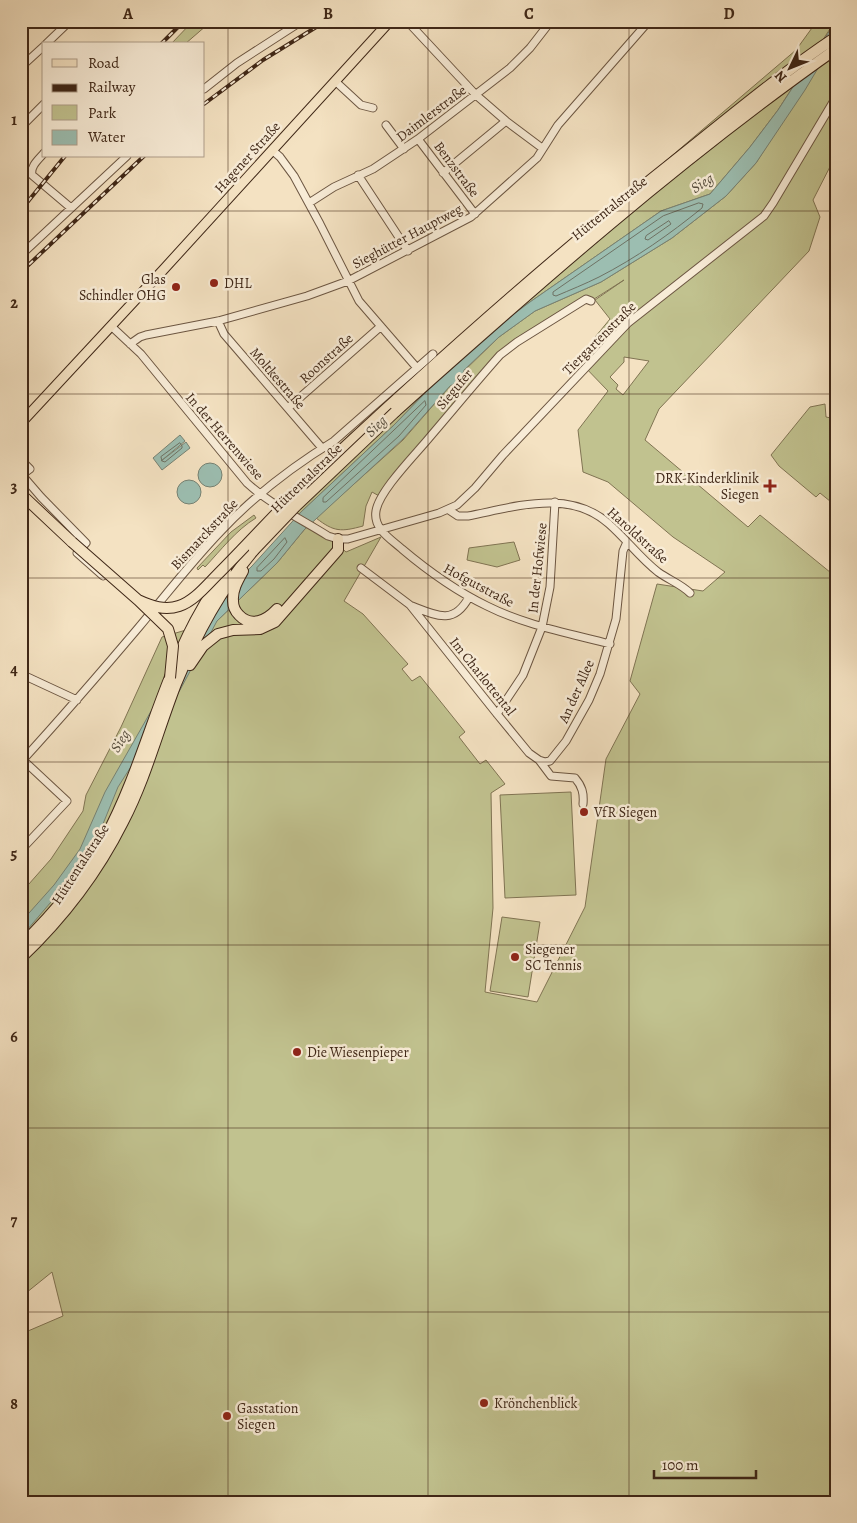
<svg xmlns="http://www.w3.org/2000/svg" width="857" height="1523" viewBox="0 0 857 1523" font-family="Alegreya,serif">
<rect width="100%" height="100%" fill="#f4e2c2"/>
<filter id="stains"><feTurbulence type="fractalNoise" baseFrequency=".004" numOctaves="4"/><feColorMatrix values="0 0 0 0 .2 0 0 0 0 .09 0 0 0 0 .02 0 0 0 .5 -.17"/></filter>
<radialGradient id="worn" r=".72"><stop offset=".6" stop-color="#630" stop-opacity="0"/><stop offset="1" stop-color="#630" stop-opacity=".3"/></radialGradient>
<path fill="#c1c28f" stroke="#807453" fill-rule="evenodd" d="M193,21H218L210,28L207,25L185,44H171Z
M817,21H835L778,110L750,147L710,194L661,211L530,302L471,346L394,425L299,514L277,501L425,366L796,50Z
M836,38V131H834L836,138V155L813,200L820,217L809,251L659,409L645,440L748,527L760,515L836,577V1502H21V1334L63,1316L52,1272L21,1297V893L51,859L83,811L86,795L121,727L162,637L217,621L277,563L304,530L312,521L346,552L381,537L344,601L363,614L408,664L402,669L412,681L420,676L465,732L459,737L480,764L486,760L505,784L491,793L493,908L485,992L537,1002L585,907L606,759L640,694L630,681L657,584L703,591L725,572L673,537L608,482L583,472L578,430L608,391L581,363L596,347L591,342L610,319L595,300L624,280L591,301L586,299L508,348L381,497L372,492L366,506L363,526C341,532 334,532 316,518L403,440L450,386L461,380L464,371L499,337L535,311L601,282L672,238L726,196L756,163ZM624,357L649,361L623,395L616,389L618,385L610,377L624,362Z
M825,404L826,417L836,419V506L820,493L816,497L779,466L771,455L810,407Z
M254,515L256,518C236,530 221,550 205,567L203,565L198,570L197,568L231,532Z
M514,542L520,560L497,567L467,560L469,548Z
M571,792L576,895L505,898L500,795Z
M502,917L540,922L528,997L490,991Z"/>
<path fill="#9cbeb1" stroke="#778273" d="M836,21V38L805,90L756,163L726,196L672,238L601,282L535,311L499,337L464,370L461,380L450,386L403,439L304,530L277,563L217,621L180,690L118,787L94,846L81,867L21,937V922L54,885L80,849L105,792L208,611L252,566L301,512L394,425L471,346L530,302L661,211L710,194L750,147L778,110Z
M180,435L185,441L161,461L186,442L190,448L162,470L153,458Z
M198 475a12 12 0 1 1 24 0a12 12 0 1 1-24 0Z
M177 492a12 12 0 1 1 24 0a12 12 0 1 1-24 0Z"/>
<g fill="none" stroke-linecap="round" stroke-linejoin="round">
<path stroke="#6e7264" stroke-width="1" d="M699,203L703,204L702,208C670,234 636,258 599,277C585,284 570,290 556,296L553,295V292L663,216Z
M669,221L671,224L648,240L645,239L646,236Z
M425,401L426,405L399,436L326,502H323V498Z
M180,443L182,446V448L165,462L162,461L161,457Z
M285,538L287,542L274,559L261,571H257V568Z"/>
<g stroke="#6c5642" stroke-width="9">
<path id="minor" d="M407,21L476,95L506,121L542,148
M46,44L70,21
M21,67L44,46
M335,81L361,105L373,108
M204,89L237,63L302,21
M386,125L404,149
M21,127L44,104
M418,139L475,214
M272,150L280,157L294,176L320,224L359,301L417,368
M44,153C39,159 30,166 32,175L71,208
M443,173L506,121
M358,175L408,251
M309,203L334,187L373,169L418,139L510,68L530,48L551,21
M21,255L127,156
M591,301L586,299L517,342L500,355C476,382 453,410 429,438C415,455 379,491 376,511C373,529 391,539 402,549C428,571 456,591 487,606C525,625 568,633 610,644
M218,321L224,334L322,448
M111,326L141,354L247,483C271,505 301,519 328,536L338,539H348L439,513L457,505L475,488L503,455L628,323L764,216L773,203L836,97
M130,344L140,337L146,335L218,321L307,296L348,281L471,217L537,158L558,125L649,21
M288,408L380,327
M21,460L30,469L22,475L41,497L86,543L77,553L103,576
M449,510L458,516H468C515,507 569,488 609,524C626,539 640,558 658,572C669,580 681,584 690,593
M361,568L410,605L497,714L529,753L539,760L551,776L575,778C582,786 584,793 583,804
M412,606C437,616 454,625 469,597
M21,674L77,700
M497,714L523,675L542,627L550,587L555,502
M539,760L545,762L550,761L566,741L589,700L600,674L616,619L623,551L627,542
M21,762C62,717 101,672 139,627C166,595 192,561 221,531C254,496 293,466 334,441L433,354
M21,850L67,801L23,760"/>
</g>
<g stroke="#3f2717" stroke-width="11">
<path id="major" d="M21,423L164,269L390,21"/>
</g>
<g stroke="#3f2717" stroke-width="12">
<path id="highway" d="M395,412C537,285 680,159 836,49
M302,487C425,371 550,259 683,154C733,114 782,73 836,37
M21,494L72,542
M243,571C238,580 232,590 233,601C233,606 235,611 239,615C251,628 267,620 277,609
M190,665L203,646L218,634L233,630L260,629L275,622L338,550V539
M21,945C54,913 83,879 105,838C140,773 156,701 188,635C199,612 212,591 226,570
M21,958C63,918 97,874 123,822C146,778 158,730 176,684C196,635 220,590 254,550"/>
</g>
<use href="#minor" stroke="#f8ecd7" stroke-width="7"/>
<use href="#major" stroke="#f4e2c2" stroke-width="9"/>
<use href="#highway" stroke="#f4e2c2" stroke-width="10"/>
<g stroke="#3f2717" stroke-width="4">
<path id="rail" d="M161,44L184,21
M204,104L263,60L326,21
M21,210L65,156
M21,272L144,156"/>
</g>
<use href="#rail" stroke="#f8ecd7" stroke-width="2" stroke-dasharray="5.5" stroke-linecap="butt"/>
<g stroke="#3f2717" stroke-width="12" stroke-linecap="butt">
<path id="highway-bridge" d="M72,542L138,600L168,629L173,646L170,678
M254,550L295,507L395,412
M138,600C151,606 165,611 179,606C194,601 206,586 217,575C246,546 273,516 302,487"/>
</g>
<use href="#highway-bridge" stroke="#f4e2c2" stroke-width="10"/>
</g>
<path fill="none" stroke="#3f2717" stroke-width="1" stroke-opacity="0.55" d="M228,21V1502M428,21V1502M629,21V1502M21,211H836M21,394H836M21,578H836M21,762H836M21,945H836M21,1128H836M21,1312H836"/>
<g fill="#8f2418" stroke="#f8ecd7" stroke-width="2">
<circle cx="214" cy="283" r="5"/>
<circle cx="176" cy="287" r="5"/>
<path d="M767.5 478.5h5v5h5v5h-5v5h-5v-5h-5v-5h5z"/>
<circle cx="584" cy="812" r="5"/>
<circle cx="515" cy="957" r="5"/>
<circle cx="297" cy="1052" r="5"/>
<circle cx="484" cy="1403" r="5"/>
<circle cx="227" cy="1416" r="5"/>
</g>
<g text-anchor="middle" stroke-width="5" stroke-linejoin="round" paint-order="stroke">
<g font-size="14" fill="#3f2717" stroke="#f8ecd7">
<text transform="translate(431 113) rotate(-37)" y="5">Daimlerstraße</text>
<text transform="translate(247 157) rotate(-48)" y="5">Hagener Straße</text>
<text transform="translate(457 169) rotate(53)" y="5">Benzstraße</text>
<text transform="translate(609 208) rotate(-39)" y="5">Hüttentalstraße</text>
<text transform="translate(407 236) rotate(-28)" y="5">Sieghütter Hauptweg</text>
<text transform="translate(599 338) rotate(-45)" y="5">Tiergartenstraße</text>
<text transform="translate(326 358) rotate(-42)" y="5">Roonstraße</text>
<text transform="translate(278 378) rotate(49)" y="5">Moltkestraße</text>
<text transform="translate(454 389) rotate(-50)" y="5">Siegufer</text>
<text transform="translate(225 436) rotate(49)" y="5">In der Herrenwiese</text>
<text transform="translate(306 478) rotate(-44)" y="5">Hüttentalstraße</text>
<text transform="translate(204 534) rotate(-47)" y="5">Bismarckstraße</text>
<text transform="translate(638 535) rotate(42)" y="5">Haroldstraße</text>
<text transform="translate(537 568) rotate(-84)" y="5">In der Hofwiese</text>
<text transform="translate(479 585) rotate(28)" y="5">Hofgutstraße</text>
<text transform="translate(483 676) rotate(51)" y="5">Im Charlottental</text>
<text transform="translate(576 691) rotate(-66)" y="5">An der Allee</text>
<text transform="translate(80 864) rotate(-57)" y="5">Hüttentalstraße</text>
</g>
<g font-size="14" fill="#3f2717" stroke="#f8ecd7" text-anchor="start">
<text x="166" y="284" text-anchor="end">Glas<tspan x="166" dy="16">Schindler OHG</tspan></text>
<text x="224" y="288">DHL</text>
<text x="759" y="483" text-anchor="end">DRK-Kinderklinik<tspan x="759" dy="16">Siegen</tspan></text>
<text x="594" y="817">VfR Siegen</text>
<text x="525" y="954">Siegener<tspan x="525" dy="16">SC Tennis</tspan></text>
<text x="307" y="1057">Die Wiesenpieper</text>
<text x="494" y="1408">Krönchenblick</text>
<text x="237" y="1413">Gasstation<tspan x="237" dy="16">Siegen</tspan></text>
</g>
<g font-size="15" font-style="italic" fill="#564d3e" stroke="#f8ecd7">
<text transform="translate(702 183) rotate(-32)" y="5">Sieg</text>
<text transform="translate(376 426) rotate(-44)" y="5">Sieg</text>
<text transform="translate(120 741) rotate(-58)" y="5">Sieg</text>
</g>
</g>
<rect width="857" height="1523" fill="none" stroke="#f4e2c2" stroke-width="55"/>
<rect x="42" y="42" width="162" height="115" fill="#f8ecd7" stroke="#ae9d8a"/>
<rect x="52" y="59" width="25" height="8" fill="#f4e2c2" stroke="#ae9d8a"/>
<text x="88" y="68" font-size="15" fill="#3f2717">Road</text>
<rect x="52" y="84" width="25" height="8" fill="#3f2717" stroke="#ae9d8a"/>
<text x="88" y="92" font-size="15" fill="#3f2717">Railway</text>
<rect x="52" y="105" width="25" height="15" fill="#c1c28f" stroke="#ae9d8a"/>
<text x="88" y="118" font-size="15" fill="#3f2717">Park</text>
<rect x="52" y="130" width="25" height="15" fill="#9cbeb1" stroke="#ae9d8a"/>
<text x="88" y="142" font-size="15" fill="#3f2717">Water</text>
<g transform="translate(790 68) rotate(227)" stroke="#f8ecd7" stroke-width="4" paint-order="stroke">
<path d="M0-4L9 19L0 12L-9 19Z" fill="#3f2717"/>
<text y="-8" font-size="14" font-weight="bold" text-anchor="middle" fill="#3f2717">N</text>
</g>
<path d="M654 1470v8h102v-8" fill="none" stroke="#3f2717" stroke-width="2.5"/>
<text x="662" y="1470" font-size="15" fill="#3f2717" stroke="#f8ecd7" stroke-width="4" paint-order="stroke">100 m</text>
<rect x="28" y="28" width="802" height="1468" fill="none" stroke="#3f2717" stroke-width="2"/>
<g font-size="16" text-anchor="middle" font-weight="bold" fill="#3f2717">
<text x="128" y="19">A</text>
<text x="328" y="19">B</text>
<text x="529" y="19">C</text>
<text x="729" y="19">D</text>
<text x="14" y="125">1</text>
<text x="14" y="308">2</text>
<text x="14" y="492">3</text>
<text x="14" y="675">4</text>
<text x="14" y="859">5</text>
<text x="14" y="1042">6</text>
<text x="14" y="1226">7</text>
<text x="14" y="1409">8</text>
</g>
<rect width="100%" height="100%" filter="url(#stains)"/>
<rect width="100%" height="100%" fill="url(#worn)"/>
</svg>
